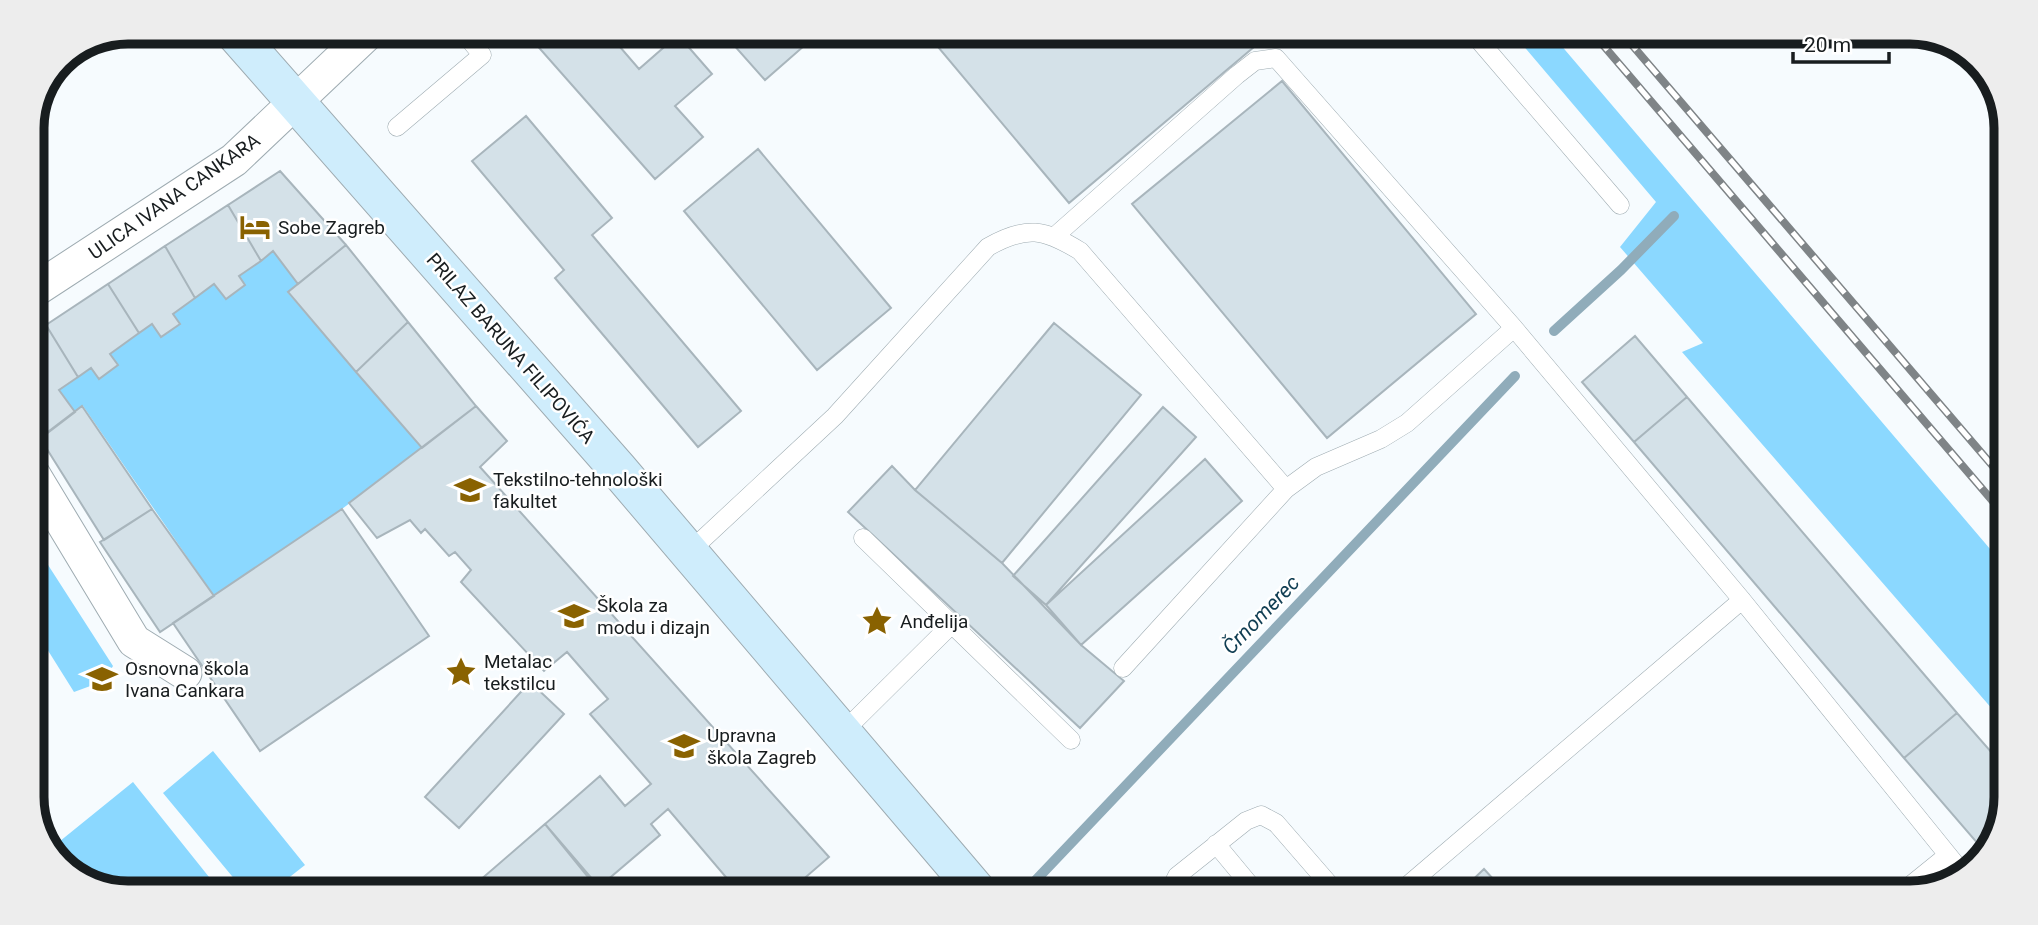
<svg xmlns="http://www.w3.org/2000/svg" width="2038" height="925" viewBox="0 0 2038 925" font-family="Roboto,sans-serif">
<rect width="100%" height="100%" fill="#f6fbfe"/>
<path fill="#8bd8ff" d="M1516,37H1554L2002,563L2000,718L1682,352L1703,343L1620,247L1656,202Z
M273,251L298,284L288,293L422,448L342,509L214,596L83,406L75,412L59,390L91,368L118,365L110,354L152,324L162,337L180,324L173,314L214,284L226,299L245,285L239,276Z
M32,540L113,666L104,681L74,692L32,625Z
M213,751L305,865L277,887H241L163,793Z
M133,782L217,887L90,886L51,856L49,850Z"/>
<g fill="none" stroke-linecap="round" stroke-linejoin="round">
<path stroke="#90acba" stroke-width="10" d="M1554,331L1621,270L1674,216
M1035,881L1515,376"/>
</g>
<path fill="#d4e1e8" stroke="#a8b5bc" stroke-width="2" d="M526,33H608L639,69L678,35L712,74L675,106L703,137L655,179Z
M724,34H808L812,39L765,80Z
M928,35L1267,36L1069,203Z
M1282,81L1476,314L1327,438L1132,204Z
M526,116L612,218L592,235L741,411L698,447L555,278L564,270L472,161Z
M758,149L891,308L817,370L684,211Z
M280,171L346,245L298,284L273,251L261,261L228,205Z
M228,205L261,261L239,276L245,285L226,299L214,284L195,298L165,246Z
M346,245L408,322L356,372L288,292Z
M165,246L195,298L173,314L180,324L161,337L152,324L139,333L108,284Z
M108,284L139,333L110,354L118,365L99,379L91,368L78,377L46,325Z
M408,322L476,406L422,448L356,372Z
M1054,323L1141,395L1002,563L915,490Z
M46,325L78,377L59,390L75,412L37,441L32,432V334Z
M1635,336L1687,397L1634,442L1582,382Z
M1687,397L1957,713L1904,758L1634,442Z
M82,406L152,509L104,540L40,438Z
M476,406L507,441L480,467L829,857L792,889H736L668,809L651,824L660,835L599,887L545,824L600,776L625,806L651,784L590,714L608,699L567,652L544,671L461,582L471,570L455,552L449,556L425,529L421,533L410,520L377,538L349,503Z
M1163,407L1196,437L1046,605L1013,576Z
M1205,459L1242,501L1081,645L1046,605Z
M892,466L915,490L1002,563L1081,645L1124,681L1080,728L848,512Z
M152,509L214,596L160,632L100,542Z
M342,509L429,636L260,751L173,623Z
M530,682L564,714L459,828L425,797Z
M1957,713L2000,762L1999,835L1985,852L1904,758Z
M545,824L597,888H471Z
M1484,869L1505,892H1460Z"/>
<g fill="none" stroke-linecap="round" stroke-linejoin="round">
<g stroke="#9eabb1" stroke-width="19">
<path id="service" d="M1476,37L1620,205
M397,127L482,55L464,33
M1055,236L1237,75L1255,61L1276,58L1514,328L1742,600L1965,876
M863,538L1071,740
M689,552L835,416L988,247C1027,225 1044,229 1080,251L1286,489
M1123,668L1286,489L1316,467L1381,439L1407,423L1514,328
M842,733L952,624
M1216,844L1255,891
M1170,890L1177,876L1246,821L1261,815L1276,823L1335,891
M1401,891L1742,600
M1901,893L1948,855"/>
</g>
<g stroke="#9eabb1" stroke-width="35">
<path id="minor" d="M32,292L234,160L369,32
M32,472L134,641L185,673"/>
</g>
<g stroke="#9eabb1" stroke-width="40">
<path id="secondary" d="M234,32L618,469L976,890"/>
</g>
<use href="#service" stroke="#fff" stroke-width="18"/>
<use href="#minor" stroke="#fff" stroke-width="33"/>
<use href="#secondary" stroke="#cfedfc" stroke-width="38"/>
<g stroke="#7f8487" stroke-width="8">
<path id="rail" d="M1597,38L2002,512
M1626,38L2003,478"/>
</g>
<use href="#rail" stroke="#fff" stroke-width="5" stroke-dasharray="16" stroke-linecap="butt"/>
</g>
<defs>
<g id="hotel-bare" transform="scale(2.415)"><path d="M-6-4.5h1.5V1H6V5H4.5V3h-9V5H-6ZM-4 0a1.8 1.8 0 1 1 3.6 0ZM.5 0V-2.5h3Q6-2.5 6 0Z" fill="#896201" stroke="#fff" stroke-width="2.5" paint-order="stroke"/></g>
<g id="university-bare" transform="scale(2.415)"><path d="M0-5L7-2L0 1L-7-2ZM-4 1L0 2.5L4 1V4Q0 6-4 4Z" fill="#896201" stroke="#fff" stroke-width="2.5" paint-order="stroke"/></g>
<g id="school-bare" transform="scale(2.415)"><path d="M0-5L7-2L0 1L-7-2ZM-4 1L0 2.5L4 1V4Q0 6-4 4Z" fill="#896201" stroke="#fff" stroke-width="2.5" paint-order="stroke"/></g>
<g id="sight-bare" transform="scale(2.415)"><path d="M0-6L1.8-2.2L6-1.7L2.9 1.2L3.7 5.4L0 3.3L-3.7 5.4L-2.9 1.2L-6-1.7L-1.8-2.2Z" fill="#896201" stroke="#fff" stroke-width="2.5" paint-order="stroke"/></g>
</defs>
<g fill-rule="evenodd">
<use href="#hotel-bare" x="255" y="227"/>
<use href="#university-bare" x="470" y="490"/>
<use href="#school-bare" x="574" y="616"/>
<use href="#sight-bare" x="877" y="621"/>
<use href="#sight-bare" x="461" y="672"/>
<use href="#school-bare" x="102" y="679"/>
<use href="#school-bare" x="684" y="746"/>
</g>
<g text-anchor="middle" stroke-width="5" stroke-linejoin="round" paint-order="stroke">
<g font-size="19" fill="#181d1f" stroke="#fff">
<text transform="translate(174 196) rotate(-35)" y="7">ULICA IVANA CANKARA</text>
<text transform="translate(511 348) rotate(49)" y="7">PRILAZ BARUNA FILIPOVIĆA</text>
</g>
<g font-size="19" fill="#181d1f" stroke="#fff" text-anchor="start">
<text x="278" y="234">Sobe Zagreb</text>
<text x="493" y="486">Tekstilno-tehnološki<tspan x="493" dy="22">fakultet</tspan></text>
<text x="597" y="612">Škola za<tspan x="597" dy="22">modu i dizajn</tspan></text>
<text x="900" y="628">Anđelija</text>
<text x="484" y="668">Metalac<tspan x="484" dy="22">tekstilcu</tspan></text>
<text x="125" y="675">Osnovna škola<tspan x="125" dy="22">Ivana Cankara</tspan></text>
<text x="707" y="742">Upravna<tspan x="707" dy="22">škola Zagreb</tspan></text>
</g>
<g font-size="21" font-style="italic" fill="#103e53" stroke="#fff">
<text transform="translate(1261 615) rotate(-46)" y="7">Črnomerec</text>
</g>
</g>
<path d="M0 0H2038V925H0ZM128 44H1910A84 84 0 0 1 1994 128V797A84 84 0 0 1 1910 881H128A84 84 0 0 1 44 797V128A84 84 0 0 1 128 44Z" fill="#ededed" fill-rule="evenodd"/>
<path fill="none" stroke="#181d1f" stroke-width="9" d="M128 44H1910A84 84 0 0 1 1994 128V797A84 84 0 0 1 1910 881H128A84 84 0 0 1 44 797V128A84 84 0 0 1 128 44Z"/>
<path d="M1793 52v10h96v-10" fill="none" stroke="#181d1f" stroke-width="3.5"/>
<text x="1804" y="52" font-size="21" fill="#181d1f" stroke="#ffffff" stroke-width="5" paint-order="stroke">20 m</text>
</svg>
